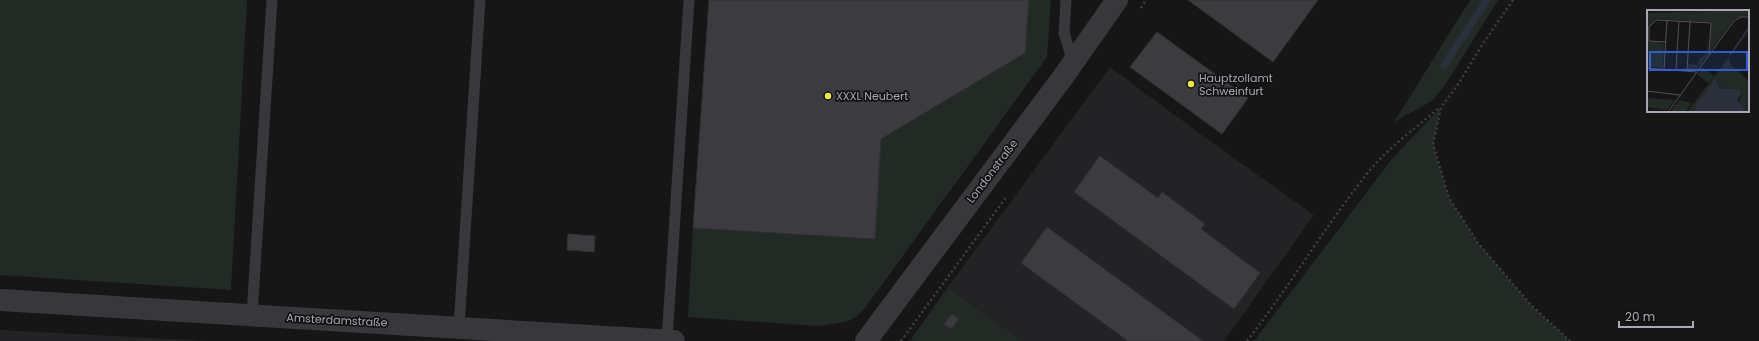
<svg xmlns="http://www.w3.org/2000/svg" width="1759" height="341" viewBox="0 0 1759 341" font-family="Poppins,sans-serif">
<rect width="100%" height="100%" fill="#161617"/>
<path fill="#232224" d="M1110,67L1214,144L1314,215L1224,341H1022L948,287Z
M0,330L208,341H0Z"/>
<path fill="#222a26" d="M0,0H247L231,290L0,275Z
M1029,0H1051L1047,57L865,308L856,317L845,322L818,326L688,317L693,228L875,239L881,139L1025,53Z
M1470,0H1498L1445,85L1432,101L1394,122Z
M1441,107L1433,144L1449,198L1478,243L1531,305L1570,341H1254L1391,160Z
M948,287L1022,341H910Z"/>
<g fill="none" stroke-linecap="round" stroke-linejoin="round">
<path stroke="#2c303b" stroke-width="7" d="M1444,65L1487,0"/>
</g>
<path fill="#3c3b3f" stroke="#313033" d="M709,0H1029L1025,53L881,139L875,239L693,228Z
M1188,0H1318L1273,62Z
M1157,32L1248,98L1222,134L1130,67Z
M1100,156L1158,198L1162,192L1205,224L1201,229L1260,273L1234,309L1074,192Z
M1047,227L1203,341H1128L1021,263Z
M568,234L595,236L594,252L567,250Z
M952,314L959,319L951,329L944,324Z"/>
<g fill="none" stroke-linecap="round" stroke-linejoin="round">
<path stroke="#3d3d43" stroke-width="2.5" stroke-dasharray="2 3" stroke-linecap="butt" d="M1513,0L1482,45L1459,83L1441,107L1433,144L1449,198L1478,243L1531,305L1570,341
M1141,8L1146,0
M901,341L1007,196
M1247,341C1289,287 1324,228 1366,175C1387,148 1415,129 1440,107"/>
<path stroke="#38373c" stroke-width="11" d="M1066,0L1064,33L1073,62
M252,315L272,0
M459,327L480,0
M667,341L689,0"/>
<path stroke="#38373c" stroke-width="22" d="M0,300L674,341
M866,341L1063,77L1117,0"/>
</g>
<g fill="#eee937" stroke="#111112" stroke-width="1.5">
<circle cx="1191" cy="84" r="4"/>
<circle cx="828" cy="96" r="4"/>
</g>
<g text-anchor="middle" stroke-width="3.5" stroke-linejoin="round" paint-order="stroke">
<g font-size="11" fill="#a8a8b7" stroke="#111112" text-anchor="start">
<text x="1199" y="82">Hauptzollamt<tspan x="1199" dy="13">Schweinfurt</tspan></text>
<text x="836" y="100">XXXL Neubert</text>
</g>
<g font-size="11" fill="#a8a8b7" stroke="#111112">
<text transform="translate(992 171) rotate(-53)" y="4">Londonstraße</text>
<text transform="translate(337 320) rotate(3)" y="4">Amsterdamstraße</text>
</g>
</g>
<g transform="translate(1647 10)">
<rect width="102" height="102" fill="#161617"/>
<path d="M102,0V5L87,9L63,42L64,12L8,9L2,17L1,31L17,33L16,58L0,56V3ZM61,21V45L50,59H41V54L51,55L52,49L60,44ZM82,47L84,55L102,71V102H99L91,92L94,86L92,79L80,80L65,73L49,94V102H40ZM55,57L67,66L61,73L50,65ZM0,88L28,90L20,100L0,97ZM32,90L45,93L38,102L24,101Z" fill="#222a26"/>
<path d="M68,69L72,77L77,79H92L94,84L90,90L99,102H49V94Z" fill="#2c303b"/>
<path fill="none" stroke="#2c303b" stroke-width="2" d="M83,45L102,18"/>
<path fill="none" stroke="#505057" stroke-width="1" d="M25,0H51M19,32L2,31V17L9,10L64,13L62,44M0,58L49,62M17,59L20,11M29,60L32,11M40,60L43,12M0,81L33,85M21,102L87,11L94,7H102"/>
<path fill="#325cd3" fill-opacity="0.15" stroke="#325cd3" stroke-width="2" d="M3,42H100V60H3Z"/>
<rect width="102" height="102" fill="none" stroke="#a8a8b7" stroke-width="2"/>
</g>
<path d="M1619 321v6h74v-6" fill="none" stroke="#a8a8b7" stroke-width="2"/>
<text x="1625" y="321" font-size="12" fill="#a8a8b7" stroke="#111112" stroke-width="3" paint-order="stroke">20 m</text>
</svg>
